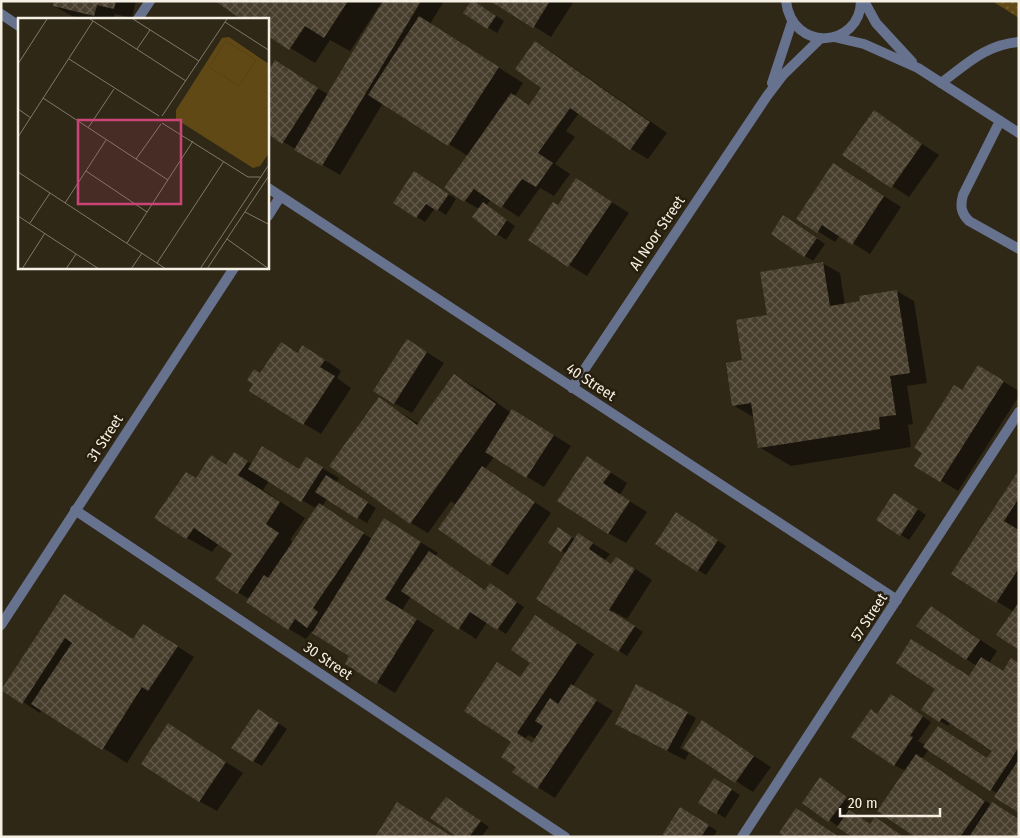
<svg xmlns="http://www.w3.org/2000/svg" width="1020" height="838" viewBox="0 0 1020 838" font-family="'Fira Sans Condensed',sans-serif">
<defs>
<pattern id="park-dots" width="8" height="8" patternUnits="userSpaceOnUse" patternTransform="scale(1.25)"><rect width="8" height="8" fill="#614916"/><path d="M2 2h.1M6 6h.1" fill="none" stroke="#786438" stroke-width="1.8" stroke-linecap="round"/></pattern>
<pattern id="building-cross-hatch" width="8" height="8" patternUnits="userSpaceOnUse" patternTransform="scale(1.25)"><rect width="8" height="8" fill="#483e2d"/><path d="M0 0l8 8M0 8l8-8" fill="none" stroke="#635a4b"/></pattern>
</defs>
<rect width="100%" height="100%" fill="#302817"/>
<path fill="url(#park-dots)" d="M992,1H1019V18Z"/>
<path fill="#0007" fill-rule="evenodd" d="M55,1H136L132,18L115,14L113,19H85L72,16L54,6Z
M217,1H444L430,24L523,83L515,96L530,105L543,87L536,43L553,53L667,133L648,159L631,149L579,113L566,131L575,137L555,164L570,174L554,196L540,188L519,217L491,199L486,206L515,226L506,240L473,217L479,209L465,201L468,156L383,103L340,175L268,133V73L275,62L329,95L381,7L379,6L350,51L330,40L315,63L268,34V19Z
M493,1H574L551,37Z
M481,6L504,21L497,33L465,13Z
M874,112L939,155L909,197L844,154Z
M851,175L901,207L870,254L840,235L835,242L798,219Z
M423,177L456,199L446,215L435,208L425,222L394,203Z
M577,180L629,213L587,276L529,240L559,207Z
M792,222L825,244L813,261L805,256Z
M822,263L840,273L845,305L861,302L897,291L914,301L927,383L907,386L913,424L908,425L911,447L791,466L759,447L755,418L733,405L743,361L771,316Z
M281,343L299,353L319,358L330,363L341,371L337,378L351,388L321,434L250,391Z
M425,351L444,363L412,413L394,403Z
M454,375L480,390L511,413L530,420L571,446L544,487L494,457L485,469L551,513L508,575L490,564L457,505L451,501L428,533L411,523L331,465L379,399L419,424Z
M996,377L1019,391V396L958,491L916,465L963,392Z
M235,454L252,464L300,470L307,459L339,478L336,483L376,508L367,523L327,499L322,506L372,539L401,530L438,553L435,556L486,590H499L524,607L506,634L487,622L476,639L411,596L402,610L434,630L395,693L346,663L351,655L312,631L306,639L289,629L248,601L249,599L217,579L239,560L219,543L212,552L187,538L196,480L227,466ZM269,481L317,509L294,543L290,540L305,518L263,490Z
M587,457L627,483L620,495L647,512L626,543L608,533Z
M1019,473L1018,517L1019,648L1014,612L952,573Z
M903,499L926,515L909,540L877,520Z
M685,519L726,546L706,575L657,544Z
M559,528L576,540L579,535L610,554L605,560L612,565L634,568L652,580L627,619L613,611L612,612L643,632L627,656L537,599L567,554L549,542Z
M82,606L134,640L161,636L194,657L127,763L42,709L40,713L23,702Z
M931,608L948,618L997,651L989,663L1004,672L1019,664V811L998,794L929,749L922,759L992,805L993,803L1019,818V837H918L906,771L894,765L878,715L900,701L931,722L918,741L926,746L988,759L994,750L950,722L948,726L940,721L977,666L966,659Z
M536,616L594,654L573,686L613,711L555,798L514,772L518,766L498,664L521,678L532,662ZM528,735L536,739L533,744L525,739Z
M637,686L696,718L680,748L689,753L685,760L634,734Z
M267,715L287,729L262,766L253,761Z
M702,722L771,767L753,792L684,748Z
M169,725L243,773L217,811L199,801Z
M723,784L740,795L725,818L700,802Z
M829,784L855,802L848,811L871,825L875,819L905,837H854L803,802Z
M455,803L489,827L481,837H459Z
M689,813L717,831L713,837H669Z"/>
<path fill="url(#building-cross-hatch)" d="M54,1H116L114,9L97,5L94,16L53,6Z
M215,1H348L324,38L305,26L289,50L268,36V19H241Z
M383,1H421L322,166L294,150Z
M471,1H474L496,16L487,29L463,13Z
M490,1H550L533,28Z
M419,16L499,67L448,146L368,95Z
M535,41L650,122L630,150L570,108L538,153L553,163L536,187L522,179L501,208L474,189L464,202L444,188L511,93L529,105L541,88L515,69Z
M275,60L318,88L282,144L268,134V71Z
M874,110L922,144L891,188L842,155Z
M833,163L884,196L852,245L822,225L817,233L796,219Z
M414,171L449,194L437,211L426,204L416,218L393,203Z
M576,178L612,202L568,267L528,240L553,202L558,205Z
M483,202L507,220L496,236L472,217Z
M783,215L817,238L804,257L771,234Z
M823,262L830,306L860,301L859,296L897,290L910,373L890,376L896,415L879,417L880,429L758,448L751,403L732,406L726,363L742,360L736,320L767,315L760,272Z
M407,339L427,352L394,404L373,391Z
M281,342L298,353L302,345L325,360L320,367L335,376L303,425L249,391L253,384L247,380L254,369L260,373Z
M978,365L1004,381L940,482L914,466L922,453L914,448L954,385L962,390Z
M454,374L496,404L410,524L329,466L379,397L417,425Z
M512,409L554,435L526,478L485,452Z
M262,446L299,469L306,457L323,467L301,502L248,469Z
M234,452L248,461L238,475L280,502L266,524L279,533L237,594L215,579L232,554L194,528L186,539L154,518L186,472L196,478L211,455L226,465Z
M587,456L611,472L603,483L630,501L608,534L557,501Z
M482,466L535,502L490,566L438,529Z
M1019,470V498L1004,521L1019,530V568L996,603L951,574Z
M326,475L368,502L357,519L315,492Z
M894,493L918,509L900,536L876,520Z
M319,503L364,533L313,608L318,612L307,628L295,619L288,630L246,602L264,575L268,578Z
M676,512L718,540L697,572L655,544Z
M384,518L421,542L385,599L417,619L376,684L345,664L349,656L312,633Z
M558,527L572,537L561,552L548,543Z
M578,533L593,543L589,549L611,564L616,557L635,569L609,610L635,626L618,652L536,599Z
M429,551L485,590L490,583L517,602L497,630L470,612L458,630L401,591Z
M64,594L133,639L143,624L178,646L148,691L142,687L102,750L31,704L72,643L65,638L22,704L1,690Z
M1019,602V650L996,635Z
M931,606L980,640L966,660L916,626Z
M535,615L577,643L517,733L532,743L543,726L535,721L550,698L558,704L571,684L597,700L537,789L512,772L516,767L501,757L511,742L464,711L497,662L520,677L530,663L511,650Z
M911,639L969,676L981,657L1003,671L1011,658L1019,663V747L990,791L923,747L938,726L987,758L992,751L942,718L939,722L921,710L935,689L896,663Z
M636,684L688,712L667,751L615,724Z
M891,694L923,716L910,736L913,737L894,766L851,737L871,709L877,714Z
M258,709L279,723L253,762L231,748Z
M702,720L754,756L735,783L683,748Z
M168,723L226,762L199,802L141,764Z
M916,754L985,801L960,837H915L877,811Z
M1019,759V813L994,797Z
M820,777L847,797L828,822L802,803Z
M714,778L732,789L716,814L698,803Z
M446,797L481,821L469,837H457L430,818Z
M397,802L453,837H375Z
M992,802L1019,819V837H969Z
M680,807L709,825L701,837H666L663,834Z
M796,808L839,837H785L779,833Z
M849,810L870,824L875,817L904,837H852L837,827Z"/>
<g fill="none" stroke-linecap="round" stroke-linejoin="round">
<path stroke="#66728e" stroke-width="10" d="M941,83C967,64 985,45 1019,42
M1000,121L963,195C960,206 961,213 969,221L1019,249"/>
<path stroke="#66728e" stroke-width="10" d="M786,1C792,53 860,48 861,1
M864,1L876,23L912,62
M1,14L19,26
M138,19L150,1
M834,37L864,44L918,68L1019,133
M772,83L792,22
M268,188L897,600
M268,216L280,197
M572,388L767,96L783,75L821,38
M75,510L565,837
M1,625L234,268
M742,837L1019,412"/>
</g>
<g text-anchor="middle" stroke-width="5" stroke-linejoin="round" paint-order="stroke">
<g font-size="15" fill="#f5efe4" stroke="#271e0d">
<text transform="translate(657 233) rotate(-56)" y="5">Al Noor Street</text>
<text transform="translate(591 382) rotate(33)" y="5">40 Street</text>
<text transform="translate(105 438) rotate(-57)" y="5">31 Street</text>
<text transform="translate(869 617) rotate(-57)" y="5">57 Street</text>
<text transform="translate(328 661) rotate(34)" y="5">30 Street</text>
</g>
</g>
<g transform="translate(18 18)">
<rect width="251" height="251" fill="#302817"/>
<path d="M208,23L238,42L221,68L191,49Z" fill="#614916"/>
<path d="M211,19L251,46V135L242,148L235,150L158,101V92L204,20ZM208,23L238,42L221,68L191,49Z" fill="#614916" fill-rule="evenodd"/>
<path fill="none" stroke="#7f7869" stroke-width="1" d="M72,1L168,63M115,1L181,43M207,4L252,33M119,31L132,12M51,41L141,98M0,46L29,1M25,80L150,162M0,91L13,100M144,98L209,1M144,105L230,159H242M70,110L96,71M0,119L75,3M118,141L143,106M68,153L129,194M0,154L148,251M47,185L88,122M227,194L252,207M0,198L81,251M12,205L32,175M209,221L251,251M109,225L175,123M139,245L206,143M4,251L27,215M48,251L58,236M113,251L124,235M182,251L252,145M189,251L252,156"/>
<path fill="#cc4376" fill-opacity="0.15" stroke="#cc4376" stroke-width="2.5" d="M60,102H163V186H60Z"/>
<rect width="251" height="251" fill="none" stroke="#f5efe4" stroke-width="2.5"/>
</g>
<rect width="1020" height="838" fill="none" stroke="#f5efe4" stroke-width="5"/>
<path d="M840 808v8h100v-8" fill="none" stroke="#f5efe4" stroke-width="2.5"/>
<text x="848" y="808" font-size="15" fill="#f5efe4" stroke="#271e0d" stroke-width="4" paint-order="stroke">20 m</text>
</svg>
